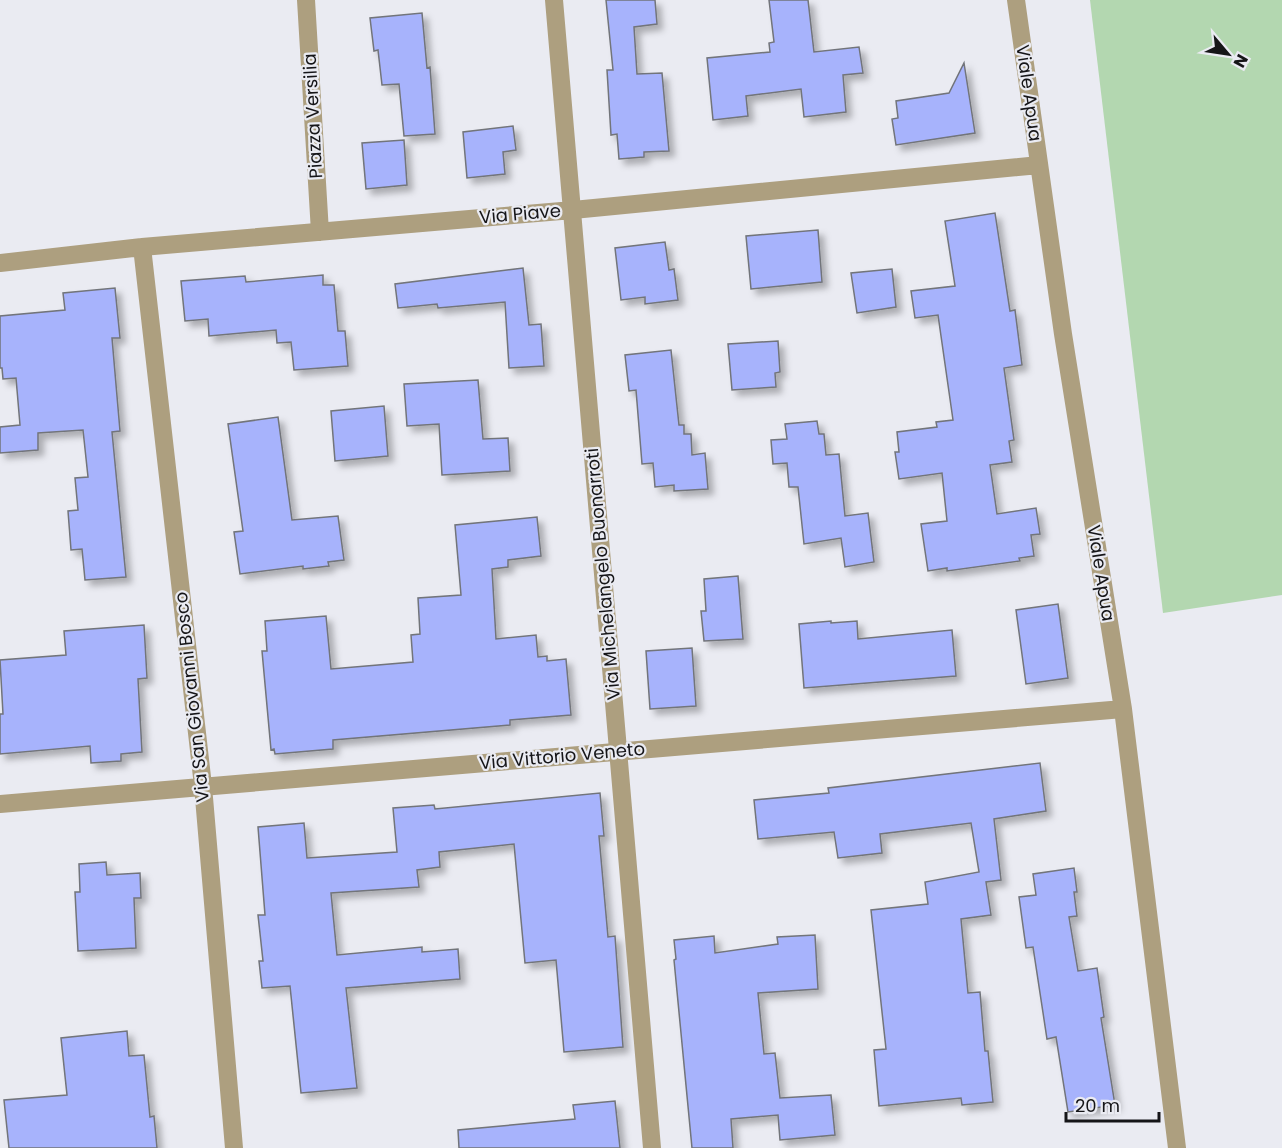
<svg xmlns="http://www.w3.org/2000/svg" width="1282" height="1148" viewBox="0 0 1282 1148" font-family="Poppins,sans-serif">
<defs>
<filter id="shadow"><feDropShadow dx="5.5" dy="5.5" stdDeviation="3" flood-color="#0004"/></filter>
</defs>
<rect width="100%" height="100%" fill="#eaebf2"/>
<path fill="#b3d7b0" d="M1090,0H1282V595L1163,613Z"/>
<path fill="#a7b3fc" stroke="#72747a" stroke-width="1.5" filter="url(#shadow)" d="M606,0H655L657,24L634,27L637,74L662,73L669,151L644,152V157L619,159L617,134L611,135L607,70H613Z
M769,0H808L814,52L859,47L863,73L843,75L846,112L804,117L801,89L746,96L748,116L713,120L707,58L770,52L769,43L774,42Z
M422,13L427,68L430,67L435,134L404,136L399,84L382,85L378,50L374,51L370,18Z
M964,63L975,133L896,145L892,119L898,118L896,101L949,93Z
M513,126L516,150L503,152L505,174L467,178L463,132Z
M404,140L407,185L366,189L362,143Z
M995,213L1010,311L1015,310L1022,365L1004,368L1014,440L1009,441L1012,462L990,465L997,514L1036,508L1040,534L1031,535L1034,556L1019,558L1020,561L947,571V568L928,571L921,524L947,521L942,473L899,479L895,452H899L897,432L937,427L936,422L953,420L938,315L915,318L911,291L955,286L945,221Z
M818,230L822,282L751,289L746,236Z
M665,242L669,270L674,269L678,300L645,304V297L621,300L615,248Z
M523,268L529,325L541,324L544,366L509,368L505,302L438,308L437,304L398,308L395,284Z
M892,269L896,307L857,313L851,273Z
M323,275V285H334L338,331H345L348,366L294,370L291,342L277,343L276,330L209,336L208,319L185,321L181,281L245,276L246,282Z
M115,288L120,338H112L120,431L112,432L126,577L85,580L82,549L71,550L68,511L78,510L75,478L88,477L83,430L38,433V450L0,453V427L20,425L16,378L3,379L2,368H0V316L65,310L63,293Z
M778,341L780,372L775,373L776,387L732,390L728,344Z
M671,350L679,425H684V434H691L692,455L705,453L708,489L674,491V485L655,487L653,463L642,464L636,390L629,391L625,355Z
M478,380L483,439L508,438L510,471L442,475L439,424L407,426L404,384Z
M384,406L388,456L335,461L331,411Z
M278,417L292,520L338,516L344,560L328,562L329,566L303,569V566L240,574L234,532L243,531L228,424Z
M817,421L819,434H824L826,455L839,454L845,516L868,513L874,562L845,567L841,538L804,544L798,487H789L787,463L773,464L771,440L787,439L785,424Z
M537,517L541,556L508,560V567L492,569L496,639L536,635L538,657L547,656V661L566,659L571,715L510,720V725L333,740V749L275,754L274,749L271,750L262,651H267L265,621L326,616L331,669L413,662L411,635L420,634L418,598L461,595L455,525Z
M738,576L743,639L704,641L701,611H706L704,579Z
M1058,604L1068,678L1026,684L1016,610Z
M831,621V623L857,621L858,639L952,630L956,676L804,688L799,624Z
M144,625L147,678L138,679L142,752L121,754V761L91,763L90,746L0,754V714H3L0,660L66,655L64,631Z
M692,648L696,706L650,709L646,651Z
M1040,763L1046,811L994,819L1001,880L986,882L991,915L961,919L968,993L980,992L985,1051H988L993,1102L962,1105L961,1098L879,1106L874,1050L886,1049L871,910L928,904L925,882L979,872L971,823L880,834L882,853L838,858L834,832L758,839L754,800L829,793L828,788Z
M600,793L604,836H599L608,937L615,936L623,1047L564,1052L556,960L525,963L514,844L439,852L440,867L417,870L419,887L331,893L337,955L422,947V952L458,949L460,979L346,988L357,1088L301,1093L290,986L262,988L259,961H263L258,915H265L258,827L304,823L307,858L397,852L393,808L434,805L435,809Z
M106,862L107,875L140,873L141,898H134L136,948L78,951L75,892H80L79,864Z
M1074,868L1077,892H1074L1077,916L1069,917L1078,971L1097,968L1104,1017L1101,1018L1115,1105L1068,1112L1056,1037L1047,1039L1033,947L1026,948L1019,897L1036,895L1033,874Z
M815,935L818,989L758,993L764,1054L775,1053L780,1098L831,1095L835,1135L780,1140L778,1115L731,1119L733,1148H692L674,960L676,959L674,940L714,936L715,953L778,944L777,937Z
M127,1031L129,1056L144,1055L150,1117L154,1116L157,1148H9L4,1100L67,1095L61,1038Z
M615,1101L620,1148H459L458,1130L575,1119L573,1105Z"/>
<g fill="none" stroke-linecap="round" stroke-linejoin="round">
<path stroke="#ad9f7f" stroke-width="18" d="M306,0L320,232
M554,0C590,382 618,765 652,1148
M1016,0L1063,334L1123,709L1177,1148
M142,247L203,786L234,1148
M0,263L142,247L573,210L1039,165
M0,804L1123,709"/>
</g>
<g text-anchor="middle" stroke-width="4.5" stroke-linejoin="round" paint-order="stroke">
<g font-size="18" fill="#151518" stroke="#eaebf2">
<text transform="translate(1029 93) rotate(82)" y="6">Viale Apua</text>
<text transform="translate(313 116) rotate(-93)" y="6">Piazza Versilia</text>
<text transform="translate(520 214) rotate(-5)" y="6">Via Piave</text>
<text transform="translate(1101 573) rotate(81)" y="6">Viale Apua</text>
<text transform="translate(603 574) rotate(-95)" y="6">Via Michelangelo Buonarroti</text>
<text transform="translate(192 697) rotate(-96)" y="6">Via San Giovanni Bosco</text>
<text transform="translate(562 756) rotate(-5)" y="6">Via Vittorio Veneto</text>
</g>
</g>
<g transform="translate(1228 54) rotate(119)" stroke="#eaebf2" stroke-width="4.5" paint-order="stroke">
<path d="M0-4.5L10 22L0 15L-10 22Z" fill="#151518"/>
<text y="-9" font-size="16" font-weight="bold" text-anchor="middle" fill="#151518">N</text>
</g>
<path d="M1066 1112v9h93v-9" fill="none" stroke="#151518" stroke-width="3"/>
<text x="1075" y="1112" font-size="18" fill="#151518" stroke="#eaebf2" stroke-width="4.5" paint-order="stroke">20 m</text>
</svg>
